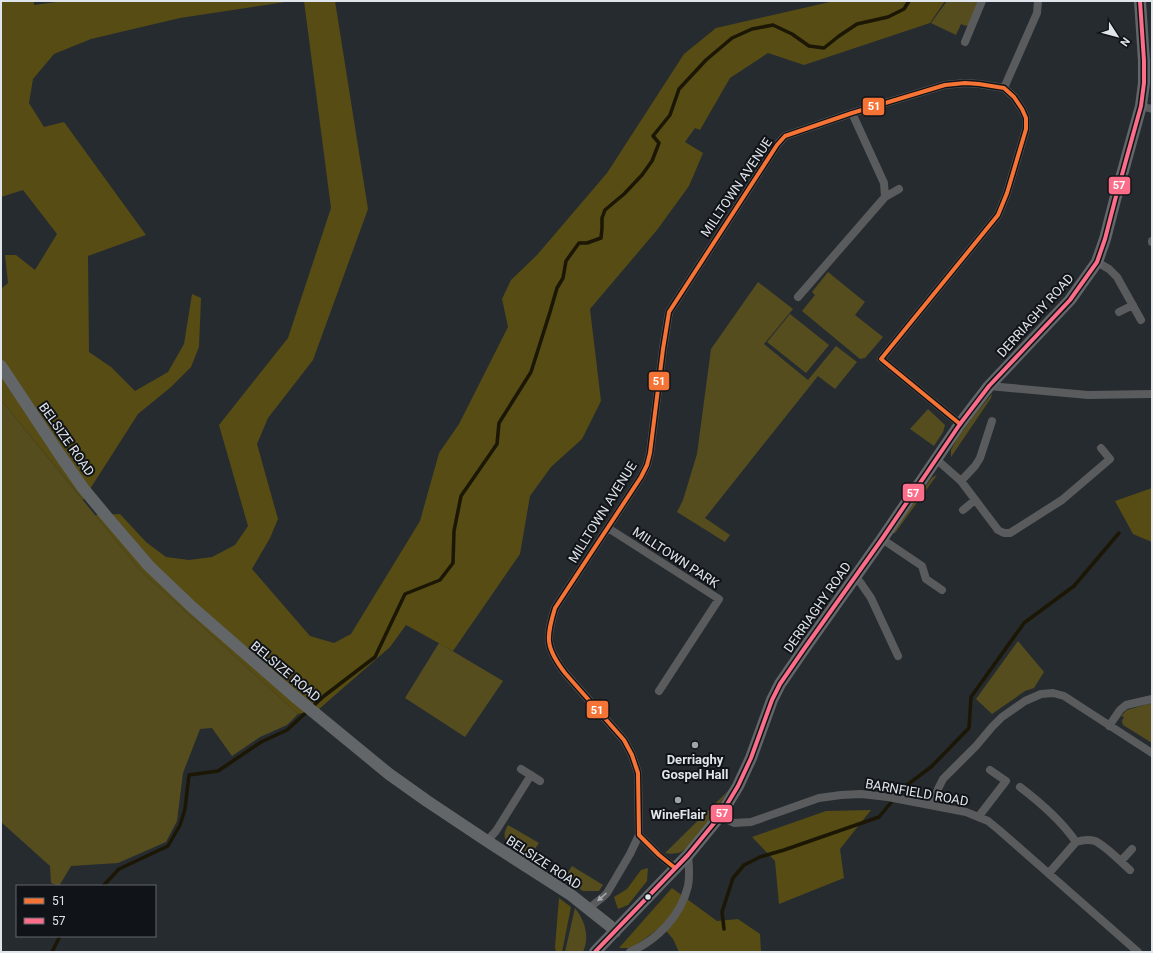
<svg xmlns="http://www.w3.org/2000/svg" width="1153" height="953" viewBox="0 0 1153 953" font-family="Roboto,sans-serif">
<rect width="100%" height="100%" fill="#262b30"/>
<path fill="#564d1f" d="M947,1H979L969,25L966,26L961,24L956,35L931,23Z
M828,272L865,302L855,315L883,337L865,358L860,359L802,311L815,295L812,292Z
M758,282L793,309L764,344L808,380L836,346L857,362L835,389L818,376L705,518L730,535L725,542L677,512L683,500L697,454L711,349Z
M790,314L829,345L806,373L767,342Z
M992,394L991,398L951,457V450L958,437L977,412Z
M1,400L140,570L298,714L287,725L260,737L232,756L212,728L200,729L183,773L177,821L166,842L118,863L71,866L59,886L51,883L50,866L1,822Z
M928,409L945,425L943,432L934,446L910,429Z
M937,475L895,533H892L931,479L933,477Z
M1018,641L1044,672L1034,688L1025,691L992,714L976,699Z
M439,643L503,681L465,737L405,698Z
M1152,703V743L1123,725L1122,721L1124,717L1121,716L1127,710Z
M728,791C719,805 695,845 681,852C676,854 670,854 665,853Z
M508,825L539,843L530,856C526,854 522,852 519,850C507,843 500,839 508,825Z
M572,866L603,885L599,891H583L570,882L567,874Z
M575,908C585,921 590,937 583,952H565Z"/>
<path fill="#564c14" d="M1,1H34V5L63,1H292L180,18L91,39L54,54L33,79L29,103L44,127L64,122L146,235L88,256L89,352L111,367L135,391L168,372L184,344L192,294L201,298L199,347L191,367L171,387L138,414L83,500L1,400V289L8,283L5,255H16L35,270L57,234L23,190L1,197Z
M304,1H335L368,209L313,360L268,418L257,444L278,519L270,538L252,569L310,636L334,643L351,634L420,521L439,453L459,424L508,327L502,299L511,280L537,255L607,173L684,54L716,28L834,1H945L930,23L804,65L768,53L730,78L700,130L695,128L685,142L703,153L689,186L657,230L590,309L601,401L582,439L551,467L530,496L520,554L453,651L406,625L390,647L318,710L298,714L140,570L95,515L120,514L146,542L166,557L189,560L212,557L235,545L248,526L219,425L288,338L331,208Z
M1152,488V542L1133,534L1115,501Z
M871,810L840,849L844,878L779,904L775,861L752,837L826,811Z
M648,868L647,881L628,905L618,909L614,897L627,889L641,870Z
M672,888L717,921L738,919L760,934L761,952H679L673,939L662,926L632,948H619Z
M559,898L571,907L562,952H556L555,947Z"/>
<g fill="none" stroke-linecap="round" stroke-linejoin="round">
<path stroke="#1b1704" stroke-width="3.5" d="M103,886L119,869L168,846L180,825L185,809L189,775L218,771L261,742L287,730L324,696L375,657L405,594L440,580L453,563L454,531L461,496L497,444L499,423L531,372L550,312L557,288L563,278L566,261L579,243H587L601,238L602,228V218L605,210L624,194L642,175L652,161L659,143L653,136L670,115L679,89L706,60L732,38L752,29L773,25L792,34L809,46L824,48L839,36L857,24L888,17L904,9L909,1
M724,929L722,912L733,878L744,865L760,857L784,850L879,817L903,788L931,767L969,728L971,697L1024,623L1074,586L1119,533
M52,952L60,936"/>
<path stroke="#595b5c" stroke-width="8" d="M965,42L982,1
M1004,88L1037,13L1038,1
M1141,106L1152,109
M885,197L899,189
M1152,242V241
M1097,262L1109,269L1117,277L1141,320
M798,297L885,197L884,183L852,113
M1119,312L1133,305
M989,386L1088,395L1152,394
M936,459L961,481L998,530L1004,533H1010L1062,500L1110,459L1101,448
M961,481L975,466L980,458L992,421
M963,510L975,500
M608,528L719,599L659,691
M882,539L922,566L926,579L942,590
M855,577L860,582L871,598L898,656
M1109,726L1120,710L1126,705L1152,699
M521,769L540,781
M1020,787C1041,803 1061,820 1076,842L1049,873
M933,805L938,789L943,779L976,746L992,727L1002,717L1025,701L1041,694L1053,693L1064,696L1152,753
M720,816L734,823L751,822L819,798L841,795L861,794L888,797L966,812L988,821L999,830L1138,952
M979,816L1006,781L990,770
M487,841L496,831L531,775
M1076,842C1082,840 1089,839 1095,841C1106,846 1121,862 1130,870
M1121,861L1132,849
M675,868L659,855L639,835L638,773L632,755L624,740L565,673C545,647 546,638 555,608L641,477L647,465L650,453L663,349L669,312L777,145L785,136L852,113L945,85L965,83L979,84L1004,88L1014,97L1022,109L1026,118V129L1007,193L998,215L881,359L960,424
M588,909L603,897L607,893L630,854L639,835
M630,952C657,940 681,916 688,886C690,876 689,865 688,855"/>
<path stroke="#636668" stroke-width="12" d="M1,366L60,455L83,488L107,517L149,566L192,607L294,696L389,774L427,801L487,841L571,895L610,926L615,932
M595,952L688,855L720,816L738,786L751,758L772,700L780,684L804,649L882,539L960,424L989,386L1070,300L1097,262L1105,239L1115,200L1141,106L1144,83V61L1140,1"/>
<g stroke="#101317" stroke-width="7">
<path id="bus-1" d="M675,868L659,855L639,835L638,773L632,755L624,740L565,673C545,647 546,638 555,608L641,477L647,465L650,453L663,349L669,312L777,145L785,136L852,113L945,85L965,83L979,84L1004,88L1014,97L1022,109L1026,118V129L1007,193L998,215L881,359L960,424"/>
</g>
<g stroke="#101317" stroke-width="7">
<path id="bus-2" d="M595,952L688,855L720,816L738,786L751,758L772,700L780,684L804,649L882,539L960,424L989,386L1070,300L1097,262L1105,239L1115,200L1141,106L1144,83V61L1140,1"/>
</g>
<use href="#bus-1" stroke="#f57335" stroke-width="4"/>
<use href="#bus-2" stroke="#fb6d88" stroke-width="4"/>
</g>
<defs><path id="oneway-solid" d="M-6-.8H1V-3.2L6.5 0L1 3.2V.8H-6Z"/></defs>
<use fill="#a3a7ab" href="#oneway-solid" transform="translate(602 897) rotate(138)"/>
<g fill="#9fa4aa" stroke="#101317" stroke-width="1.5">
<circle cx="695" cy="745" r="4"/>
<circle cx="678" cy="800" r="4"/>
</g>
<circle fill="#e0e5eb" stroke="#101317" stroke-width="1.5" cx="648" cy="897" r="3.5"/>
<g text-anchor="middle" stroke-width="4" stroke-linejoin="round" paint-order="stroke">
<g font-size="13" fill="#e0e5eb" stroke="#101317">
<text transform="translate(736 187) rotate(-56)" y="5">MILLTOWN AVENUE</text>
<text transform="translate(1035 315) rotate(-48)" y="5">DERRIAGHY ROAD</text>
<text transform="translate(67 439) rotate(55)" y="5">BELSIZE ROAD</text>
<text transform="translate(602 512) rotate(-58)" y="5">MILLTOWN AVENUE</text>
<text transform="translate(676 557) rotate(33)" y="5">MILLTOWN PARK</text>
<text transform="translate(817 607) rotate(-55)" y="5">DERRIAGHY ROAD</text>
<text transform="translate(286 671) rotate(40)" y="5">BELSIZE ROAD</text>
<text transform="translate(917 792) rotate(10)" y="5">BARNFIELD ROAD</text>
<text transform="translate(544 862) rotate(33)" y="5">BELSIZE ROAD</text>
</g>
<g font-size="13" font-weight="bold" fill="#e0e5eb" stroke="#101317">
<text x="695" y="764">Derriaghy<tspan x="695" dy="15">Gospel Hall</tspan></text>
<text x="678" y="819">WineFlair</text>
</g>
</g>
<g stroke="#101317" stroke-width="1.5">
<rect x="862" y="97" width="23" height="19" rx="4" fill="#f57335"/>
<rect x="1108" y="176" width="23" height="19" rx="4" fill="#fb6d88"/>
<rect x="648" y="371" width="22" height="20" rx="4" fill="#f57335"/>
<rect x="902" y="483" width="23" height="19" rx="4" fill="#fb6d88"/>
<rect x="586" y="700" width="23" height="19" rx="4" fill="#f57335"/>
<rect x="710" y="804" width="23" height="19" rx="4" fill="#fb6d88"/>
</g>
<g font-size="11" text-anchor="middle" font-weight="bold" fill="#fff">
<text x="874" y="110">51</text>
<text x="1119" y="189">57</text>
<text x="659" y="385">51</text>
<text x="913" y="497">57</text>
<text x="597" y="714">51</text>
<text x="722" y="817">57</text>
</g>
<rect width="1153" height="953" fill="none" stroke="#e0e5eb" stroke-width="4"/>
<rect x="16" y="885" width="140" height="52" fill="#101317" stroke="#63676c"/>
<rect x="24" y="898" width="20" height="6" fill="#f57335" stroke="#63676c"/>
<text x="52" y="905" font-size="12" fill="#e0e5eb">51</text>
<rect x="24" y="918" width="20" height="6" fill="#fb6d88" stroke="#63676c"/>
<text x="52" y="925" font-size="12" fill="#e0e5eb">57</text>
<g transform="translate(1117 36) rotate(126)" stroke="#101317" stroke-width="3" paint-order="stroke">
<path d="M0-3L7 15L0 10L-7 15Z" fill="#e0e5eb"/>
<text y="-6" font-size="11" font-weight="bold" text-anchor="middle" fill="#e0e5eb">N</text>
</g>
</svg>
